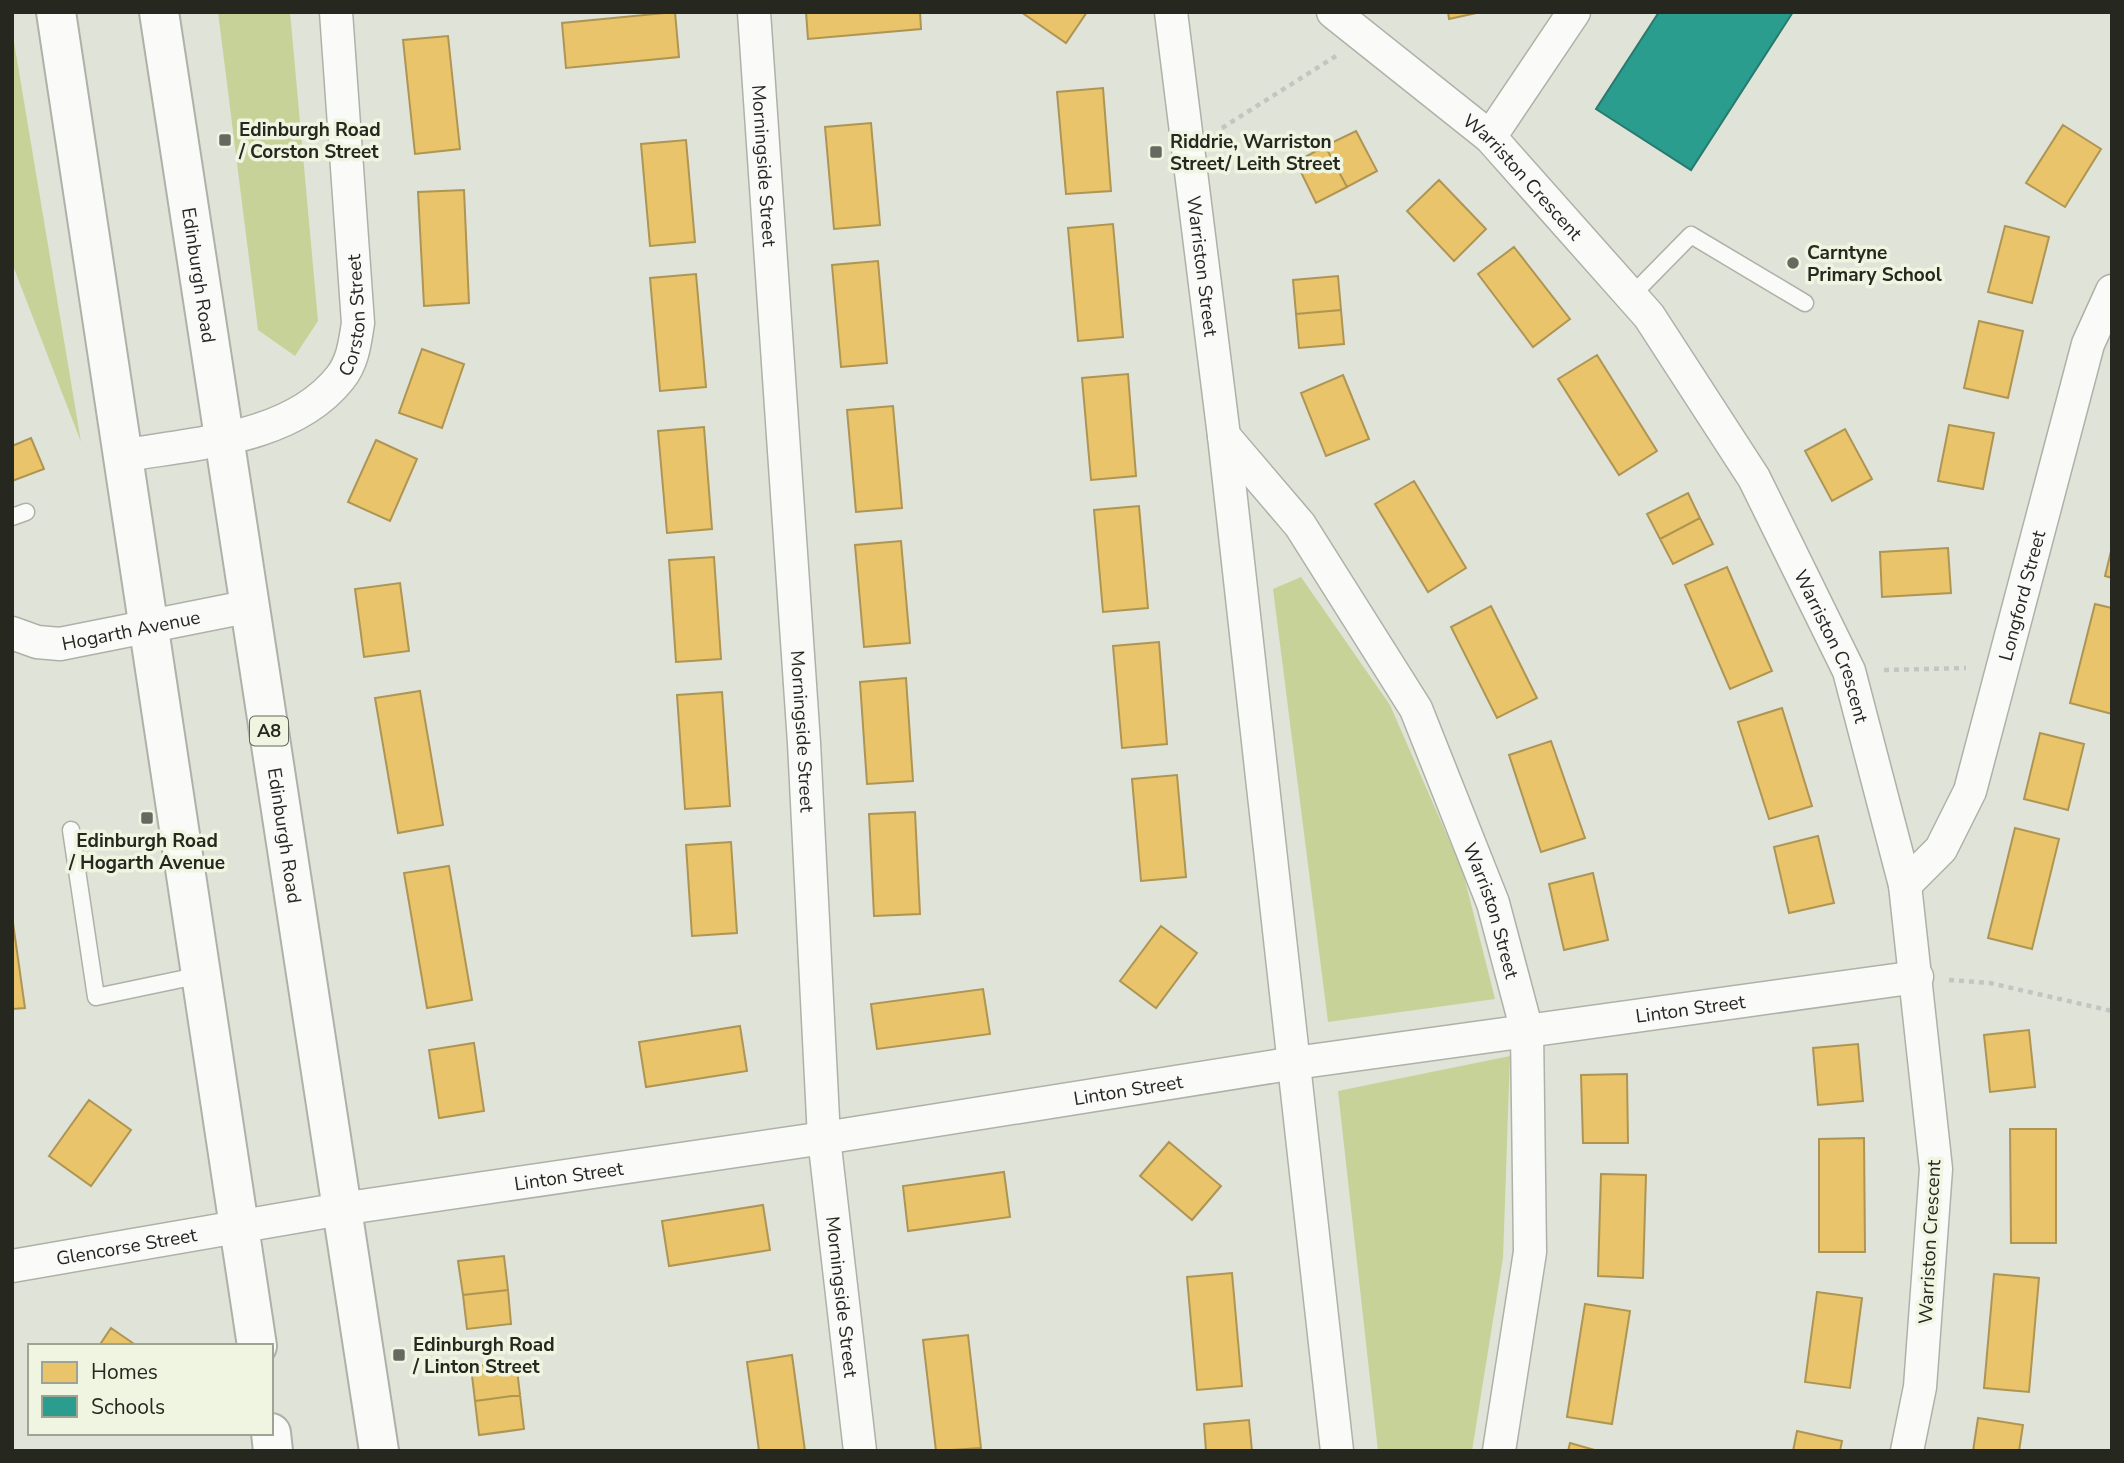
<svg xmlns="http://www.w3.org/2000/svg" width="2124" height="1463" viewBox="0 0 2124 1463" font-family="'Nunito Sans',sans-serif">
<rect width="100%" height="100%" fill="#e0e3d7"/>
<path fill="#c6d298" d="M218,12H290L318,321L295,356L258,330Z
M12,30L81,442L12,263Z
M1301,577L1390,705L1463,872L1495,999L1328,1022L1273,589Z
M1510,1056L1503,1258L1472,1451H1378L1338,1091Z"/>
<path fill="#e9c46a" stroke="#ae9554" stroke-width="2" d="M675,12L679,57L566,68L562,23Z
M806,12H920L921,29L808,39Z
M1021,12H1087L1066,43Z
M1448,12H1481L1449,19Z
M448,36L460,149L415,154L403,40Z
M1103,88L1111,191L1066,194L1057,92Z
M871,123L880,225L834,229L825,127Z
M2063,125L2101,149L2065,207L2026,183Z
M1356,131L1377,171L1347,187L1325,146Z
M686,140L695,242L650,246L641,144Z
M1325,146L1347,187L1316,203L1296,162Z
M1439,180L1486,229L1454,261L1407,211Z
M464,190L469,303L424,306L418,192Z
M1113,224L1123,337L1078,341L1068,228Z
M2005,226L2049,237L2032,303L1988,292Z
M1514,247L1570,319L1533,347L1478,274Z
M878,261L887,363L841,367L832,265Z
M696,274L706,387L660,391L650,278Z
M1338,276L1341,310L1296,314L1293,280Z
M1341,310L1344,344L1299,348L1296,314Z
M1979,321L2023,331L2008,398L1964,388Z
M422,349L464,364L442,428L399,413Z
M1597,355L1657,451L1619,475L1558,379Z
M1128,374L1136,476L1091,480L1082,378Z
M1343,375L1369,439L1326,456L1301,393Z
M893,406L902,508L856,512L847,410Z
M1949,425L1994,433L1983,489L1938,481Z
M704,427L712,529L667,533L658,431Z
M1845,429L1872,479L1832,501L1805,451Z
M31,438L44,469L12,481V446Z
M376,440L417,459L390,521L348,502Z
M1414,481L1466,568L1428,592L1375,504Z
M1688,493L1700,518L1660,539L1647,514Z
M1139,506L1148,608L1103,612L1094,510Z
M1700,518L1713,544L1673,564L1660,539Z
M901,541L910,643L864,647L855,545Z
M2112,547V578L2105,576Z
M1948,548L1951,593L1882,597L1880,552Z
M714,557L721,659L676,662L669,560Z
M1727,567L1772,671L1730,689L1685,585Z
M400,583L409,651L364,657L355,589Z
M2095,604L2112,608V714L2070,703Z
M1491,606L1537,698L1497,718L1451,627Z
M1159,642L1167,744L1122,748L1113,646Z
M906,678L913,781L867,784L860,682Z
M420,691L443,825L398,833L375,698Z
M722,692L730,806L685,809L677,695Z
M1782,708L1812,806L1769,819L1738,722Z
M2040,733L2084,744L2068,810L2024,799Z
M1551,741L1585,838L1541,852L1509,755Z
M1177,775L1186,877L1141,881L1132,779Z
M915,812L920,914L874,916L869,814Z
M2015,828L2059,839L2032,949L1988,938Z
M1818,836L1834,903L1789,913L1774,847Z
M731,842L737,933L692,936L686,845Z
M449,866L472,1000L427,1008L404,873Z
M1593,873L1608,940L1564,950L1549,884Z
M12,916L25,1008L12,1009Z
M1161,926L1197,953L1156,1008L1120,981Z
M983,989L990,1034L877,1049L871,1004Z
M740,1026L747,1071L646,1087L639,1042Z
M2029,1030L2035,1087L1990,1092L1984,1035Z
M474,1043L484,1111L439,1118L429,1050Z
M1858,1044L1863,1101L1818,1105L1813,1048Z
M1627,1074L1628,1143H1583L1581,1075Z
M89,1100L131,1130L91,1186L49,1156Z
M2010,1129H2056V1243H2011Z
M1864,1138L1865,1252H1819V1139Z
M1169,1142L1221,1186L1192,1220L1140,1176Z
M1004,1172L1010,1217L908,1231L903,1186Z
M1601,1174L1646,1175L1643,1278L1598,1276Z
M763,1205L770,1250L669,1266L662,1221Z
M504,1256L508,1290L463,1295L458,1261Z
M1232,1273L1242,1386L1197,1390L1187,1277Z
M1994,1274L2039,1278L2029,1392L1984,1388Z
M508,1290L511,1324L467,1329L463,1295Z
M1817,1292L1862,1298L1850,1388L1805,1382Z
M1585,1304L1630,1311L1612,1424L1567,1417Z
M111,1328L137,1346H99Z
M968,1335L981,1448L936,1451L923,1340Z
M792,1355L805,1451H759L747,1362Z
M516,1361L520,1395L475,1401L471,1367Z
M520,1395L524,1429L479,1435L475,1401Z
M1978,1418L2023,1425L2019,1451H1973Z
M1249,1420L1252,1451H1206L1204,1424Z
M1797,1431L1842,1441L1840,1451H1793Z
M1570,1443L1598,1451H1568Z"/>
<path fill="#2a9d8f" stroke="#297a6e" stroke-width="2" d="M1659,12H1793L1691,170L1596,109Z"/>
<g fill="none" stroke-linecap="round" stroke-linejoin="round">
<g stroke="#afb1a8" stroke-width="19">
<path id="lane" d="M1631,296L1691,235L1805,303
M12,517L26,512
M71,830L96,997L201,975"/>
</g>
<g stroke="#afb1a8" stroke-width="35">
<g id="street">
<path id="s1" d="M754,12L804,743L824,1138L860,1451"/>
<path id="s2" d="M1171,12L1224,436L1337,1451"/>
<path id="s3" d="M1333,12L1490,137L1649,316L1754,478L1849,671L1905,885L1936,1169L1920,1387L1907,1451"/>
<path d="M1490,137L1574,12"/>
<path id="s4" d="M1224,436L1300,525L1416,709L1493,903L1527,1031L1530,1252L1499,1451"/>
<path id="s5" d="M121,456C193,443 291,440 340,378C353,362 355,342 358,323L336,12"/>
<path id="s6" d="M12,633L37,642L60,644L251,606"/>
<path id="s7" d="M1905,885L1941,849L1970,791L2088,344L2112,291"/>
<path id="s8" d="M12,1266L341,1209L824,1138L1295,1063L1917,977"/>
</g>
</g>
<g stroke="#afb1a8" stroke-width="42">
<g id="primary">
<path d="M56,12L257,1346"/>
<path id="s9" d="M159,12L379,1451"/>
<path d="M271,1433L273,1451"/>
</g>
</g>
<path stroke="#c4c5c1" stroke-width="4.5" stroke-dasharray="5 5" stroke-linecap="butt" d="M1222,128L1336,56
M1884,670L1966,668
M1949,980L1990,983L2112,1011"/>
<use href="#lane" stroke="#fafbf9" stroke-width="16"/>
<use href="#street" stroke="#fafbf9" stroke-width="32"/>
<use href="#primary" stroke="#fafbf9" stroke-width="38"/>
</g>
<g fill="#676960" stroke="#eff5e0" stroke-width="2.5">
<rect x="218" y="133" width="14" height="14" rx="3.5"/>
<rect x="1149" y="145" width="14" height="14" rx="3.5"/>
<circle cx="1793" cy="263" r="7"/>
<rect x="140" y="811" width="14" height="14" rx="3.5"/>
<rect x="392" y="1348" width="14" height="14" rx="3.5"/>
</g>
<g text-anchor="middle" stroke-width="7" stroke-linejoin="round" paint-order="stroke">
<rect fill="#eff5e0" stroke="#62665a" stroke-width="2" x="250" y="716.5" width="38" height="29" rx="5"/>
<g font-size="18" font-weight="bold" fill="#262820">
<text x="269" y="737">A8</text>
</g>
<g font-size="19" font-weight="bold" fill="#262820" stroke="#eff5e0" text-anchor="start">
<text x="239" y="136">Edinburgh Road<tspan x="239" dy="22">/ Corston Street</tspan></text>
<text x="1170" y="148">Riddrie, Warriston<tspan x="1170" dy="22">Street/ Leith Street</tspan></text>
<text x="1807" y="259">Carntyne<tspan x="1807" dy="22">Primary School</tspan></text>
<text x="147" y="847" text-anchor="middle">Edinburgh Road<tspan x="147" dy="22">/ Hogarth Avenue</tspan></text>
<text x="413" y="1351">Edinburgh Road<tspan x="413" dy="22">/ Linton Street</tspan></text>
</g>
<g font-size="19" fill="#262820" stroke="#eff5e0">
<text dy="7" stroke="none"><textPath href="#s1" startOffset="154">Morningside Street</textPath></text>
<text dy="7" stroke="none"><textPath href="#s3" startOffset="252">Warriston Crescent</textPath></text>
<text dy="7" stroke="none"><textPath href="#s2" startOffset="256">Warriston Street</textPath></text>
<text dy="7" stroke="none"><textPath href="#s9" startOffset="266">Edinburgh Road</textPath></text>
<text dy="7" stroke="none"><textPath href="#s5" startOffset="304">Corston Street</textPath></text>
<text dy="7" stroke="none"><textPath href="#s7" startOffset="318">Longford Street</textPath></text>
<text dy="7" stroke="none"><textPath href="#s6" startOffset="122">Hogarth Avenue</textPath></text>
<text dy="7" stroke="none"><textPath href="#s3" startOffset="819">Warriston Crescent</textPath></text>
<text dy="7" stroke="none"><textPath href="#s1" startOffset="721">Morningside Street</textPath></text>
<text dy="7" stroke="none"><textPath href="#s9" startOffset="833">Edinburgh Road</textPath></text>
<text dy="7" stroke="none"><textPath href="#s4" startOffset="550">Warriston Street</textPath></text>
<text dy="7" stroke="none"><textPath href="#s8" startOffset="1698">Linton Street</textPath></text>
<text dy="7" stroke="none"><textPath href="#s8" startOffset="1130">Linton Street</textPath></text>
<text dy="7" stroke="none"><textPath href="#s8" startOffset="564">Linton Street</textPath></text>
<text transform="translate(1929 1242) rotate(-87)" y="7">Warriston Crescent</text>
<text dy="7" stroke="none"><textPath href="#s8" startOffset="116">Glencorse Street</textPath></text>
<text dy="7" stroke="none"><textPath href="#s1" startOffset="1288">Morningside Street</textPath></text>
</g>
</g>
<rect width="2124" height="1463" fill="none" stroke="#262820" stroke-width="28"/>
<rect x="28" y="1344" width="245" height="91" fill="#eff5e0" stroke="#9fa393" stroke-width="2"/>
<rect x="42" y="1362" width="35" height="21" fill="#e9c46a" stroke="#9fa393" stroke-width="2"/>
<text x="91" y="1379" font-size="21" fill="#262820">Homes</text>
<rect x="42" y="1396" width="35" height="21" fill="#2a9d8f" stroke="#9fa393" stroke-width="2"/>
<text x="91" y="1414" font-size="21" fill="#262820">Schools</text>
</svg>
